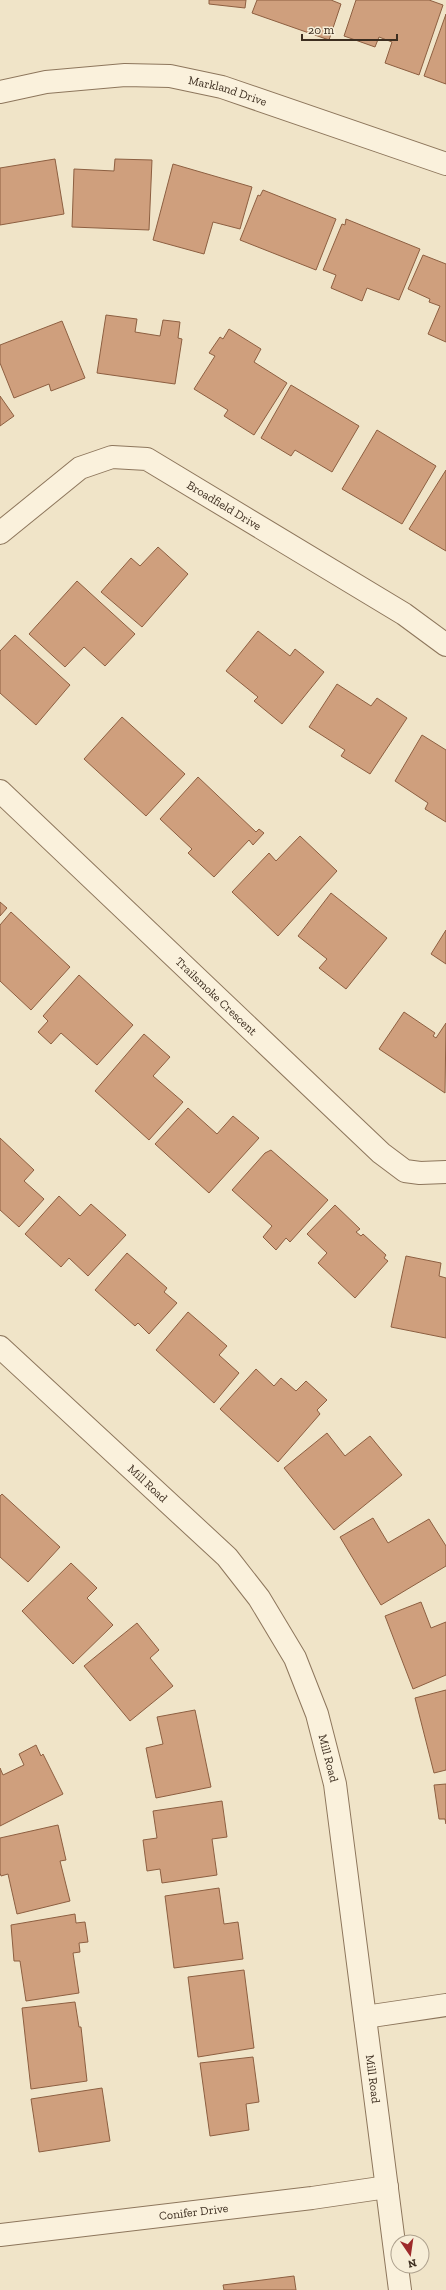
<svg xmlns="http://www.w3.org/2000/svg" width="446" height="2290" viewBox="0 0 446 2290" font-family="'Zilla Slab',serif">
<rect width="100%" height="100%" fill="#f0e4c8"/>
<path fill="#cf9f7d" stroke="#8d5f41" d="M209,0H246L245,8L209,4Z
M257,0H331L341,4L329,40L252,13Z
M356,0H429L443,5L419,75L385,63L392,42L379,37L375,47L344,36Z
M446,14V84L424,76Z
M55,159L64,214L0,225V168Z
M115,159L152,160L149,230L72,227L74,169L114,171Z
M173,164L252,187L240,229L213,222L204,254L153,240Z
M263,190L336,219L316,270L240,240L258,195L260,196Z
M346,219L420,249L399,300L367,288L362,301L331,288L336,275L323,270L342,224L345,225Z
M423,255L446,264V342L428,334L440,306L429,302L430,299L408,289Z
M106,315L137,319L135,332L160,336L163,320L180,322L178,338L182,339L175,384L97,373Z
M62,321L85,378L51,391L49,384L14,398L0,363V345Z
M229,329L261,349L254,362L287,383L254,435L224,416L228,410L194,389L215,356L209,353L220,337L223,339Z
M291,385L359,426L332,472L295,450L291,456L261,438Z
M0,396L14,416L0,426Z
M377,430L436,466L402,524L342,489Z
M446,470V551L409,529Z
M158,547L188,574L142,627L101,592L131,558L140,566Z
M77,581L135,634L105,666L84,647L65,667L29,634Z
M258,631L290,656L295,649L324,672L282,724L254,701L258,697L226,671Z
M15,635L70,685L36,725L0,693V651Z
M337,684L371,706L377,698L407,718L370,774L341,756L345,750L309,727Z
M122,717L185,774L146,816L84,759Z
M422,735L446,750V822L425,809L428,803L395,781Z
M198,777L256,832L259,829L264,833L253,845L249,840L214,877L188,853L192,849L160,819Z
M300,836L337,871L278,936L232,892L269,853L276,861Z
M331,893L387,938L346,989L319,968L327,959L298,936Z
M0,902L7,908L0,916Z
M11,912L70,967L31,1010L0,981V925Z
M446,930V964L431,954Z
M79,975L133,1025L97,1065L61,1033L51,1044L38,1032L48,1021L43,1016Z
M404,1012L435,1033L433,1036L436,1038L446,1023L445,1093L379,1049Z
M144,1034L170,1057L153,1076L183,1102L149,1140L95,1091Z
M188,1108L217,1134L233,1116L259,1138L209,1193L155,1144Z
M0,1138L34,1170L24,1181L44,1199L19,1227L0,1210Z
M271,1150L328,1200L290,1242L286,1238L276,1250L263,1237L272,1226L232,1190L265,1153Z
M59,1196L80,1216L91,1204L126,1235L88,1276L69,1258L61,1267L25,1234Z
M335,1205L360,1229L356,1232L361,1236L363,1234L386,1255L384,1258L388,1261L355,1298L318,1263L327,1253L307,1234Z
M127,1253L167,1288L164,1292L177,1303L149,1334L138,1323L135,1326L95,1290Z
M406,1256L441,1263L439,1276L446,1278V1338L391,1327Z
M188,1312L227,1346L219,1355L239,1373L214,1403L156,1350Z
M256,1369L274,1386L281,1378L296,1391L306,1381L327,1400L317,1410L320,1414L278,1462L220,1409Z
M327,1433L345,1456L370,1436L402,1475L334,1530L284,1468Z
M2,1494L60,1547L28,1582L0,1557V1496Z
M373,1518L388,1543L429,1519L446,1546V1566L381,1605L340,1537Z
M71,1563L97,1588L87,1598L113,1625L73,1664L22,1611Z
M421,1602L431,1628L446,1622V1675L413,1689L385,1616Z
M137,1623L159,1650L150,1658L173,1686L130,1721L84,1666Z
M446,1690V1770L434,1773L415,1698Z
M195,1710L211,1787L156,1798L146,1748L163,1744L157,1717Z
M36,1745L41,1756L43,1754L63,1794L0,1826V1768L3,1775L24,1765L19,1754Z
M446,1784V1824L445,1819H439L434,1785Z
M222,1801L227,1837L212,1839L217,1875L162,1883L160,1869L147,1871L143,1840L157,1838L153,1811Z
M58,1825L66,1860L60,1861L70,1901L17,1914L8,1874L1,1876L0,1873V1838Z
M219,1888L224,1924L238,1922L243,1959L174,1968L165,1896Z
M75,1914L76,1923L85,1922L88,1942L79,1943L80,1952L73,1953L79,1993L26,2001L20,1961H14L11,1925Z
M244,1970L254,2048L198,2057L188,1977Z
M75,2002L79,2027H81L87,2081L31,2089L22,2008Z
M253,2057L259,2102L246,2104L249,2130L210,2136L200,2063Z
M102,2088L110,2141L39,2152L31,2099Z
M294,2276L296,2290H224L223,2285Z"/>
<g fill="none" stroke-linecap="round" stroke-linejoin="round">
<g stroke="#8d765c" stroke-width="24">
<g id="minor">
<path id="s1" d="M0,92L46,82L125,75L170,76L222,87L446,164"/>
<path id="s2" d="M0,533L80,468L112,457L147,459L404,614L446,645"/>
<path id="s3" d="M0,791L381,1153L405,1171L420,1173L446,1172"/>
<path id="s4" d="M0,1347L227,1557L259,1598L295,1658L317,1714L335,1784L400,2290"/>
<path d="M365,2017L446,2005"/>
<path id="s5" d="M0,2235L312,2198L387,2187"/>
</g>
</g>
<use href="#minor" stroke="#faf1dc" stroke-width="22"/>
</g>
<g text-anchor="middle" stroke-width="3" stroke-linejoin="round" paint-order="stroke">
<g font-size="12" fill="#3d2e20" stroke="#f7eed8">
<text dy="4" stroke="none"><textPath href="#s1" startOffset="231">Markland Drive</textPath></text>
<text dy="4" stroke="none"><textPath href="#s2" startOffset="262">Broadfield Drive</textPath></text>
<text dy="4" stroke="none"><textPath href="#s3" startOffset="298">Trailsmoke Crescent</textPath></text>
<text dy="4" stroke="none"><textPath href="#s4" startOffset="201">Mill Road</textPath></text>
<text dy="4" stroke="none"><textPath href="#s4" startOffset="537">Mill Road</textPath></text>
<text dy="4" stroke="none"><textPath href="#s4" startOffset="861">Mill Road</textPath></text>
<text dy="4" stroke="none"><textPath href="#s5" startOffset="195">Conifer Drive</textPath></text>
</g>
</g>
<g transform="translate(410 2254) rotate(167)"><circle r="19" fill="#f7eed8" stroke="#ada18e"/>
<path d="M0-3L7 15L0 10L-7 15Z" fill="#9e2a2b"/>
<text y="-6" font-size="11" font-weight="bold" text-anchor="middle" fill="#3d2e20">N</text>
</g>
<path d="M302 34v6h95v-6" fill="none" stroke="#3d2e20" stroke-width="2"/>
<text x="308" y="34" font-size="12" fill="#3d2e20" stroke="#f7eed8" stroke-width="3" paint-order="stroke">20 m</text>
</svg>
